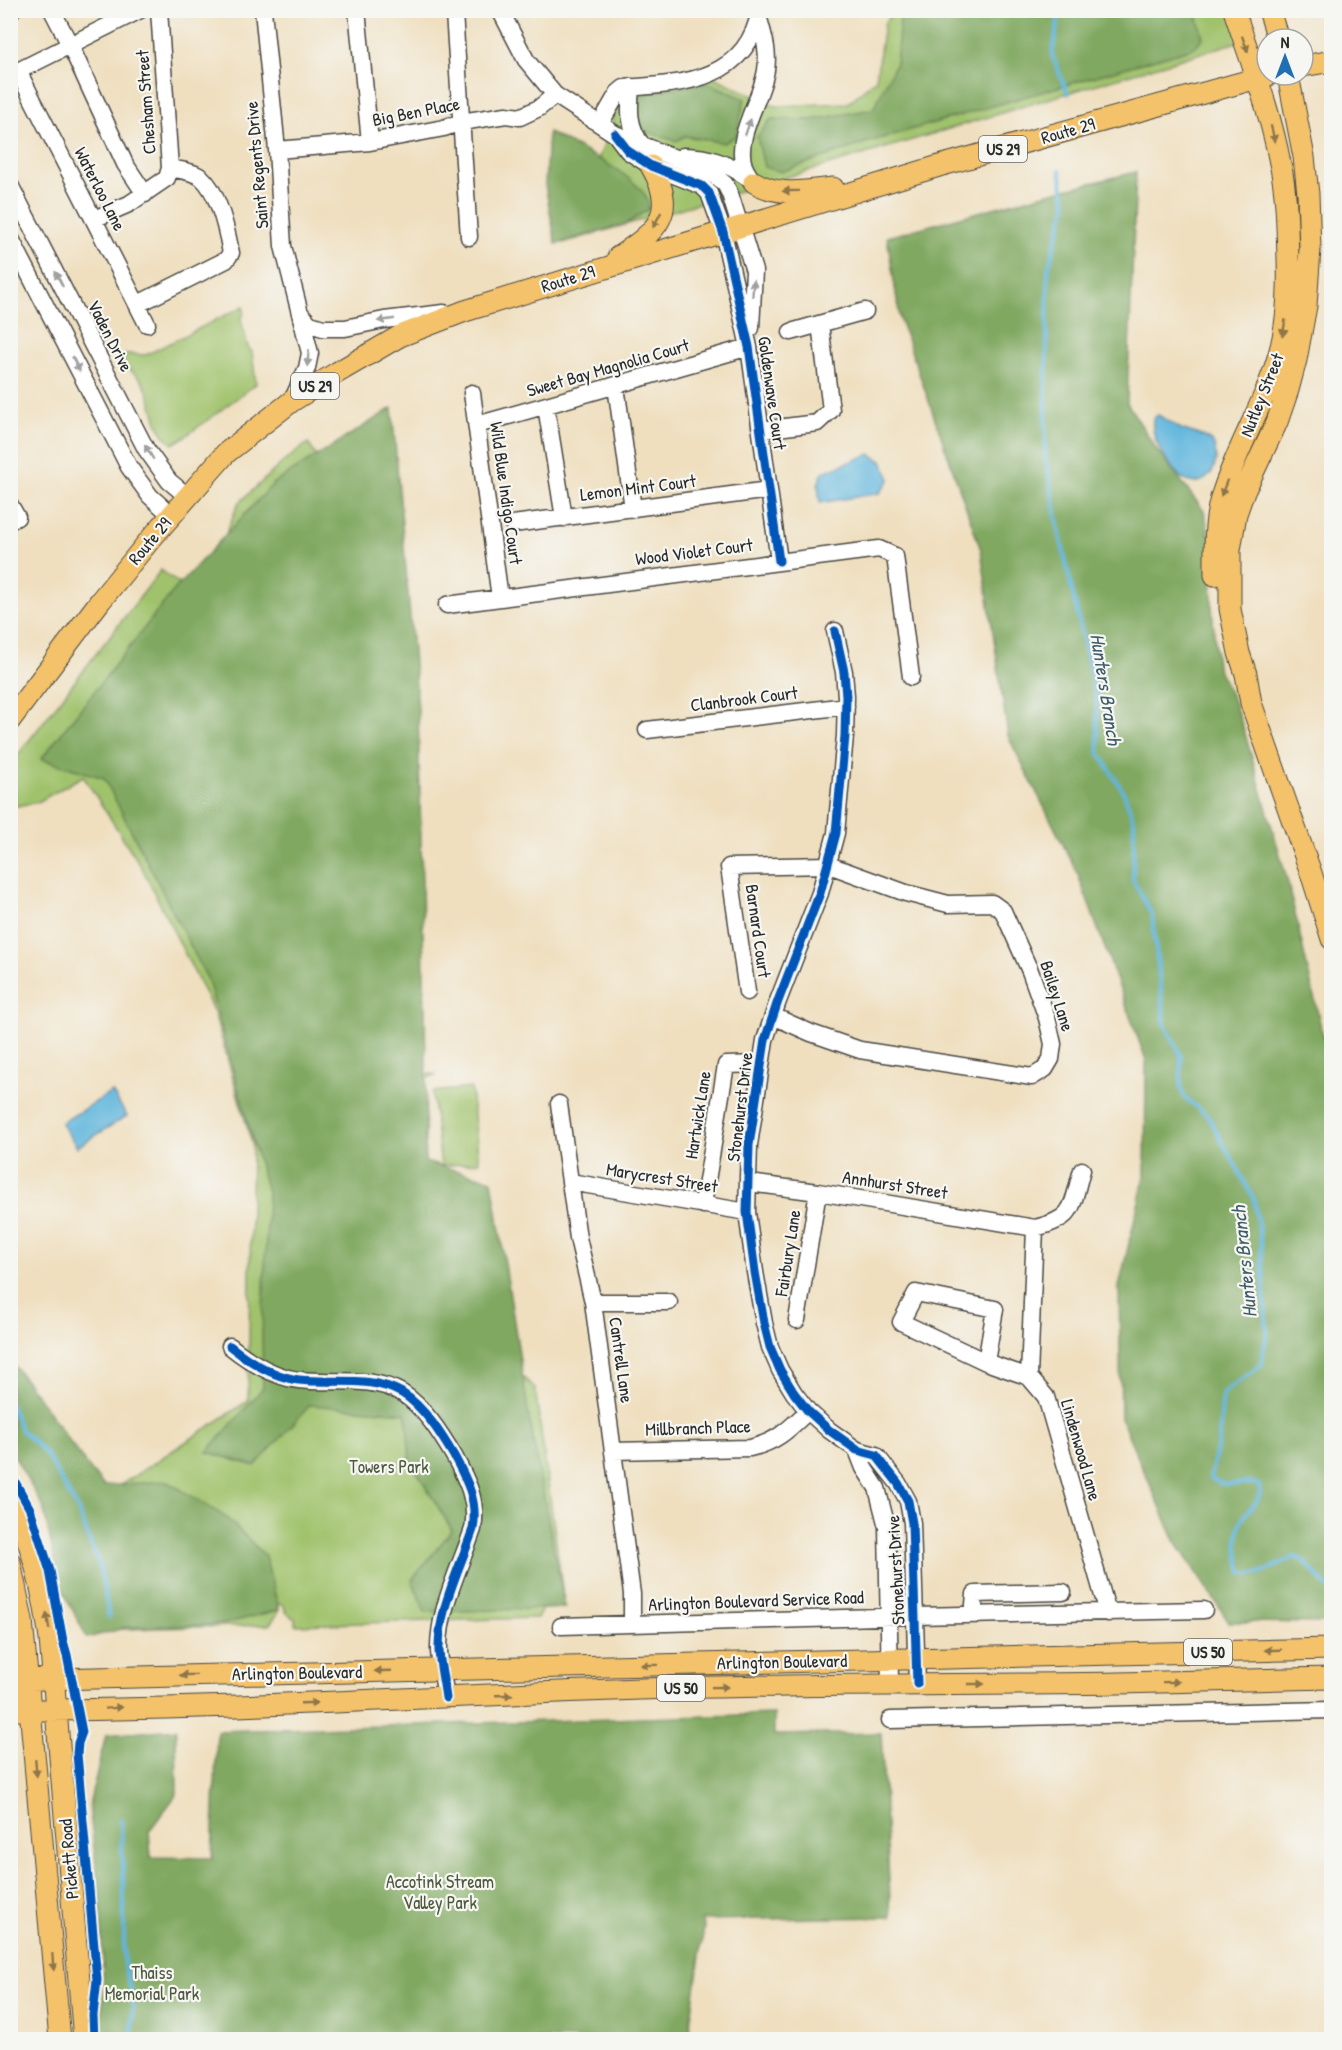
<svg xmlns="http://www.w3.org/2000/svg" width="1342" height="2050" viewBox="0 0 1342 2050" font-family="'Patrick Hand',sans-serif">
<rect width="100%" height="100%" fill="#f6f6f2"/>
<filter id="ink" filterUnits="userSpaceOnUse"><feTurbulence type="fractalNoise" baseFrequency=".0167" numOctaves="2"/><feDisplacementMap in="SourceGraphic" scale="12" xChannelSelector="R" yChannelSelector="G"/><feConvolveMatrix kernelMatrix="1 2 1 2 8 2 1 2 1" color-interpolation-filters="sRGB"/></filter>
<filter id="wash" filterUnits="userSpaceOnUse"><feTurbulence type="fractalNoise" baseFrequency=".008" numOctaves="4" result="noise"/><feDisplacementMap in="SourceGraphic" scale="24" xChannelSelector="R" yChannelSelector="G"/><feGaussianBlur stdDeviation="1.35" result="paint"/><feColorMatrix in="noise" values="0 0 0 0 0 0 0 0 0 0 0 0 0 0 0 0 0 1.4 0 .05"/><feComposite in="paint" operator="in"/></filter>
<g filter="url(#wash)">
<rect width="100%" height="100%" fill="#efdfbf"/>
<path fill="#a0c26c" stroke="#66764c" stroke-width="1.5" d="M893,11H1232L1244,40L859,156L563,243L611,128L618,93L710,75L775,106L848,103L876,79L884,24Z
M244,306V313L241,320L248,347L252,352L256,384L186,436L173,444C150,426 157,403 142,381C135,372 124,368 117,359L128,354L146,355Z
M308,443L319,460L379,1066L437,1075L390,1089L493,1351L535,1388L565,1608L542,1609L537,1618L295,1625V1619L286,1612L283,1604L280,1603L277,1615L269,1625L94,1630L52,1530L248,1401L252,1144L214,1012L141,866L83,776L38,802L11,807L10,765L161,570L190,592L197,566L225,536L238,504L282,463Z
M471,1088L479,1162L441,1166L432,1092Z"/>
<path fill="#80a860" stroke="#566a46" stroke-width="1.5" d="M909,11H1196L1203,38L1193,48L865,143L781,172L764,167L757,137L771,119L811,120L873,109L896,63L900,20Z
M709,83L745,99L736,136L724,143L685,136L676,141L637,129L636,99L653,91Z
M548,132C574,146 629,171 645,195C648,198 648,204 649,209L626,224L556,244L545,185Z
M1136,172L1127,403L1155,447L1204,511L1211,541L1212,607L1217,667L1233,699L1244,730L1288,883L1331,1071V1623L1229,1622L1175,1541L1121,1419L1119,1286L1145,1175L1146,1060L1077,872L1008,736L981,550L900,319L887,237L1041,195Z
M392,408L418,709L426,1061L425,1162L492,1180L530,1424L565,1608L425,1612L412,1580L452,1530L410,1460L406,1413L310,1405L255,1466L207,1452L263,1388L262,1335L268,1195L208,980L104,778L41,759L175,589L274,483Z
M11,1362C44,1401 70,1447 104,1486L167,1481L227,1518L265,1556L279,1610L223,1624L124,1628L87,1638L60,1585L43,1507L11,1450Z
M774,1714V1735L881,1733L891,1917L702,1920L704,1927L688,2039H101L100,2018L104,1997L101,1909L89,1805L106,1735L176,1729L177,1794L149,1831L151,1857L212,1858L217,1731Z"/>
<path fill="#60b6dd" stroke="#467084" stroke-width="1.5" d="M1158,415L1181,429L1205,437L1213,443C1224,466 1203,495 1180,477C1167,461 1150,440 1153,419Z
M870,454L882,461L890,479L880,493L820,503L818,484L823,472Z
M112,1092L127,1116L77,1147L61,1123Z"/>
<g fill="none" stroke-linecap="round" stroke-linejoin="round">
<path stroke="#60b6dd" stroke-width="4" d="M1060,10L1052,55L1068,94
M1060,170L1066,205L1048,269L1045,456L1059,531L1096,698L1099,753L1123,791L1134,821L1133,880L1152,915L1165,1025L1181,1055V1089L1185,1098L1208,1116L1254,1199L1261,1244L1267,1332L1261,1365L1223,1393L1219,1440L1210,1478C1233,1492 1242,1478 1259,1485C1263,1503 1250,1505 1243,1518C1234,1533 1238,1556 1242,1572C1259,1579 1278,1564 1294,1557L1303,1560L1332,1592
M10,1404L21,1430L46,1454L77,1508L100,1567L109,1617
M121,1820L124,1900V1965L133,1997L132,2040"/>
</g>
</g>
<g filter="url(#ink)">
<g fill="none" stroke-linecap="round" stroke-linejoin="round">
<g stroke="#484641" stroke-width="19">
<path id="minor" d="M52,10L70,45L125,164L145,194
M263,10L277,150L283,246L310,353L307,368L292,401
M357,10L370,142
M500,10L526,60L555,95L615,134L710,172L725,184L730,194L754,271L751,328
M10,12L12,10
M454,13L469,237
M18,71L147,324
M10,75L140,10
M631,87C629,110 628,126 642,145
M600,124L618,93L624,88C683,84 747,81 760,10
M615,134L628,151L651,166L702,186L709,193L723,232L749,347L779,561
M277,150L370,142L444,128L461,122L506,115L520,117L539,108L555,95
M683,156C710,156 728,164 750,179
M754,182C750,177 746,171 744,166C734,136 762,99 766,70C769,52 764,37 759,19
M10,185L146,449L169,481L187,496
M94,219L129,204L167,178L170,168L159,10
M10,237L129,467L150,496L171,515
M138,304L226,260L231,253C227,231 219,193 202,178C195,172 180,170 170,168
M301,314L310,324L323,328H345L384,320L444,313
M791,332L865,311
M616,386L633,509
M472,393L500,598
M546,406L564,518
M477,425L749,347
M761,430L817,423L831,410L820,324
M10,505L17,517L10,521
M513,524L769,490
M447,605L879,549L895,556L911,677
M835,631L844,672L846,696L845,736L836,833L820,893L778,1001L765,1040L749,1145L747,1212L755,1272L764,1323L770,1347L780,1370L794,1393L808,1411L829,1430L857,1450L876,1455L898,1483L908,1501L912,1523L917,1684
M647,730L846,706
M747,992L729,867L829,865L906,893L948,904L992,903L1003,911L1030,971L1047,1018L1053,1044L1051,1059L1045,1069L1032,1077L860,1050L811,1033L773,1016
M559,1104L578,1238L593,1302L632,1594V1624
M570,1182L747,1212
M749,1183L818,1192L1035,1228C1076,1218 1071,1207 1082,1170
M703,1205L726,1065L761,1064
M1035,1228L1029,1377L1046,1397L1108,1613
M916,1293L995,1309L986,1362L901,1322Z
M593,1302H669
M797,1320L818,1192
M230,1346C250,1362 273,1377 299,1380C333,1384 371,1375 402,1393C424,1407 441,1434 454,1456C467,1480 478,1501 473,1529C460,1568 438,1609 439,1651C440,1666 444,1682 446,1698
M986,1362L1029,1377
M857,1450L864,1468L877,1488L887,1527L890,1684
M613,1451L750,1448C777,1442 789,1429 808,1411
M973,1615L975,1594L1063,1592
M561,1626L915,1616L1204,1610
M890,1720L1332,1710"/>
</g>
<g stroke="#484641" stroke-width="23">
<path id="major" d="M1269,10L1278,39
M1303,66L1332,61
M1288,75L1304,157L1308,194L1310,249L1306,306L1296,360L1288,390L1277,422L1243,494L1236,514L1230,550V609L1239,653L1246,674L1251,703L1311,873L1332,939
M754,182C778,197 806,191 833,188
M618,257C657,231 679,213 651,166
M1215,575C1215,550 1214,522 1221,498C1236,448 1265,404 1279,354C1288,323 1289,291 1288,259C1287,227 1287,194 1280,163C1270,110 1251,62 1234,10
M10,720L101,600L149,541L226,453L292,401L338,372L400,336L465,311L939,166L1269,75
M10,1495C32,1542 43,1588 50,1639L84,2040
M10,1562L22,1620L60,2040
M10,1680L1332,1649
M10,1710C232,1711 453,1694 674,1688C822,1684 971,1685 1119,1683C1190,1682 1261,1680 1332,1678"/>
</g>
<use href="#minor" stroke="#fff" stroke-width="16"/>
<use href="#major" stroke="#f3c26a" stroke-width="21"/>
<g stroke="#f6f6f2" stroke-width="13">
<path id="cycleway" d="M615,134L628,151L651,166L702,186L709,193L723,232L749,347L779,561
M835,631L844,672L846,696L845,736L836,833L820,893L778,1001L765,1040L749,1145L747,1212L755,1272L764,1323L770,1347L780,1370L794,1393L808,1411L829,1430L857,1450L876,1455L898,1483L908,1501L912,1523L917,1684
M230,1346C250,1362 273,1377 299,1380C333,1384 371,1375 402,1393C424,1407 441,1434 454,1456C467,1480 478,1501 473,1529C460,1568 438,1609 439,1651C440,1666 444,1682 446,1698
M10,1473L30,1509L50,1571L63,1641L67,1655L82,1732L78,1743L77,1754L97,1980L93,2015L94,2040"/>
</g>
<use href="#cycleway" stroke="#0057b8" stroke-width="9"/>
</g>
<defs><path id="oneway-solid" d="M-6-.8H1V-3.2L6.5 0L1 3.2V.8H-6Z" transform="scale(1.5)"/></defs>
<g fill="#8f764a">
<use href="#oneway-solid" transform="translate(1245 44) rotate(70)"/>
<use href="#oneway-solid" transform="translate(1273 134) rotate(76)"/>
<use href="#oneway-solid" transform="translate(791 191) rotate(179)"/>
<use href="#oneway-solid" transform="translate(657 220) rotate(118)"/>
<use href="#oneway-solid" transform="translate(1284 328) rotate(99)"/>
<use href="#oneway-solid" transform="translate(1224 488) rotate(111)"/>
<use href="#oneway-solid" transform="translate(48 1621) rotate(-98)"/>
<use href="#oneway-solid" transform="translate(1273 1650) rotate(178)"/>
<use href="#oneway-solid" transform="translate(649 1665) rotate(179)"/>
<use href="#oneway-solid" transform="translate(383 1671) rotate(178)"/>
<use href="#oneway-solid" transform="translate(188 1675) rotate(179)"/>
<use href="#oneway-solid" transform="translate(1171 1682) rotate(-1)"/>
<use href="#oneway-solid" transform="translate(976 1684)"/>
<use href="#oneway-solid" transform="translate(720 1687) rotate(-1)"/>
<use href="#oneway-solid" transform="translate(504 1695) rotate(-2)"/>
<use href="#oneway-solid" transform="translate(309 1703) rotate(-2)"/>
<use href="#oneway-solid" transform="translate(114 1708) rotate(-4)"/>
<use href="#oneway-solid" transform="translate(36 1768) rotate(85)"/>
<use href="#oneway-solid" transform="translate(53 1962) rotate(85)"/>
</g>
<g fill="#a0a0a0">
<use href="#oneway-solid" transform="translate(748 127) rotate(-71)"/>
<use href="#oneway-solid" transform="translate(59 279) rotate(-117)"/>
<use href="#oneway-solid" transform="translate(753 288) rotate(-86)"/>
<use href="#oneway-solid" transform="translate(386 320) rotate(172)"/>
<use href="#oneway-solid" transform="translate(308 358) rotate(96)"/>
<use href="#oneway-solid" transform="translate(76 364) rotate(63)"/>
<use href="#oneway-solid" transform="translate(149 452) rotate(-121)"/>
</g>
</g>
<g text-anchor="middle" stroke-width="4.5" stroke-linejoin="round" paint-order="stroke">
<g fill="#f6f6f2" stroke="#686867" stroke-width="1.5">
<rect x="979" y="136" width="48" height="26" rx="4.5"/>
<rect x="291" y="373" width="48" height="26" rx="4.5"/>
<rect x="1184" y="1639" width="48" height="26" rx="4.5"/>
<rect x="657" y="1675" width="48" height="26" rx="4.5"/>
</g>
<g font-size="16" font-weight="bold" fill="#2b2b2b">
<text x="1003" y="155">US 29</text>
<text x="315" y="392">US 29</text>
<text x="1208" y="1658">US 50</text>
<text x="681" y="1694">US 50</text>
</g>
<g font-size="18" fill="#2b2b2b" stroke="#f6f6f2">
<text transform="translate(146 102) rotate(-94)" y="6">Chesham Street</text>
<text transform="translate(416 112) rotate(-11)" y="6">Big Ben Place</text>
<text transform="translate(1068 131) rotate(-16)" y="6">Route 29</text>
<text transform="translate(257 165) rotate(-95)" y="6">Saint Regents Drive</text>
<text transform="translate(100 189) rotate(63)" y="6">Waterloo Lane</text>
<text transform="translate(568 279) rotate(-17)" y="6">Route 29</text>
<text transform="translate(110 336) rotate(63)" y="6">Vaden Drive</text>
<text transform="translate(608 368) rotate(-16)" y="6">Sweet Bay Magnolia Court</text>
<text transform="translate(772 393) rotate(82)" y="6">Goldenwave Court</text>
<text transform="translate(1262 395) rotate(-68)" y="6">Nutley Street</text>
<text transform="translate(638 488) rotate(-7)" y="6">Lemon Mint Court</text>
<text transform="translate(506 493) rotate(82)" y="6">Wild Blue Indigo Court</text>
<text transform="translate(150 541) rotate(-50)" y="6">Route 29</text>
<text transform="translate(694 552) rotate(-7)" y="6">Wood Violet Court</text>
<text transform="translate(744 699) rotate(-7)" y="6">Clanbrook Court</text>
<text transform="translate(758 931) rotate(82)" y="6">Barnard Court</text>
<text transform="translate(1057 996) rotate(72)" y="6">Bailey Lane</text>
<text transform="translate(740 1107) rotate(-83)" y="6">Stonehurst Drive</text>
<text transform="translate(698 1115) rotate(-81)" y="6">Hartwick Lane</text>
<text transform="translate(662 1178) rotate(9)" y="6">Marycrest Street</text>
<text transform="translate(895 1185) rotate(9)" y="6">Annhurst Street</text>
<text transform="translate(788 1253) rotate(-81)" y="6">Fairbury Lane</text>
<text transform="translate(621 1360) rotate(82)" y="6">Cantrell Lane</text>
<text transform="translate(698 1428) rotate(-2)" y="6">Millbranch Place</text>
<text transform="translate(1081 1450) rotate(74)" y="6">Lindenwood Lane</text>
<text transform="translate(896 1570) rotate(-93)" y="6">Stonehurst Drive</text>
<text transform="translate(756 1601) rotate(-2)" y="6">Arlington Boulevard Service Road</text>
<text transform="translate(782 1662) rotate(-1)" y="6">Arlington Boulevard</text>
<text transform="translate(297 1673) rotate(-1)" y="6">Arlington Boulevard</text>
<text transform="translate(69 1859) rotate(-95)" y="6">Pickett Road</text>
</g>
<g font-size="18" fill="#4e583e" stroke="#f6f6f2">
<text x="389" y="1473">Towers Park</text>
<text x="440" y="1888">Accotink Stream<tspan x="440" dy="21">Valley Park</tspan></text>
<text x="152" y="1979">Thaiss<tspan x="152" dy="21">Memorial Park</tspan></text>
</g>
<g font-size="20" font-style="italic" fill="#3e5c69" stroke="#f6f6f2">
<text transform="translate(1106 689) rotate(81)" y="7">Hunters Branch</text>
<text transform="translate(1244 1262) rotate(-96)" y="7">Hunters Branch</text>
</g>
</g>
<rect width="1342" height="2050" fill="none" stroke="#f6f6f2" stroke-width="36"/>
<g transform="translate(1285 57)"><circle r="28" fill="#f6f6f2" stroke="#a5a5a2" stroke-width="1.5"/>
<path d="M0-4.5L10 22L0 15L-10 22Z" fill="#1f6fb2"/>
<text y="-9" font-size="16" font-weight="bold" text-anchor="middle" fill="#2b2b2b">N</text>
</g>
</svg>
